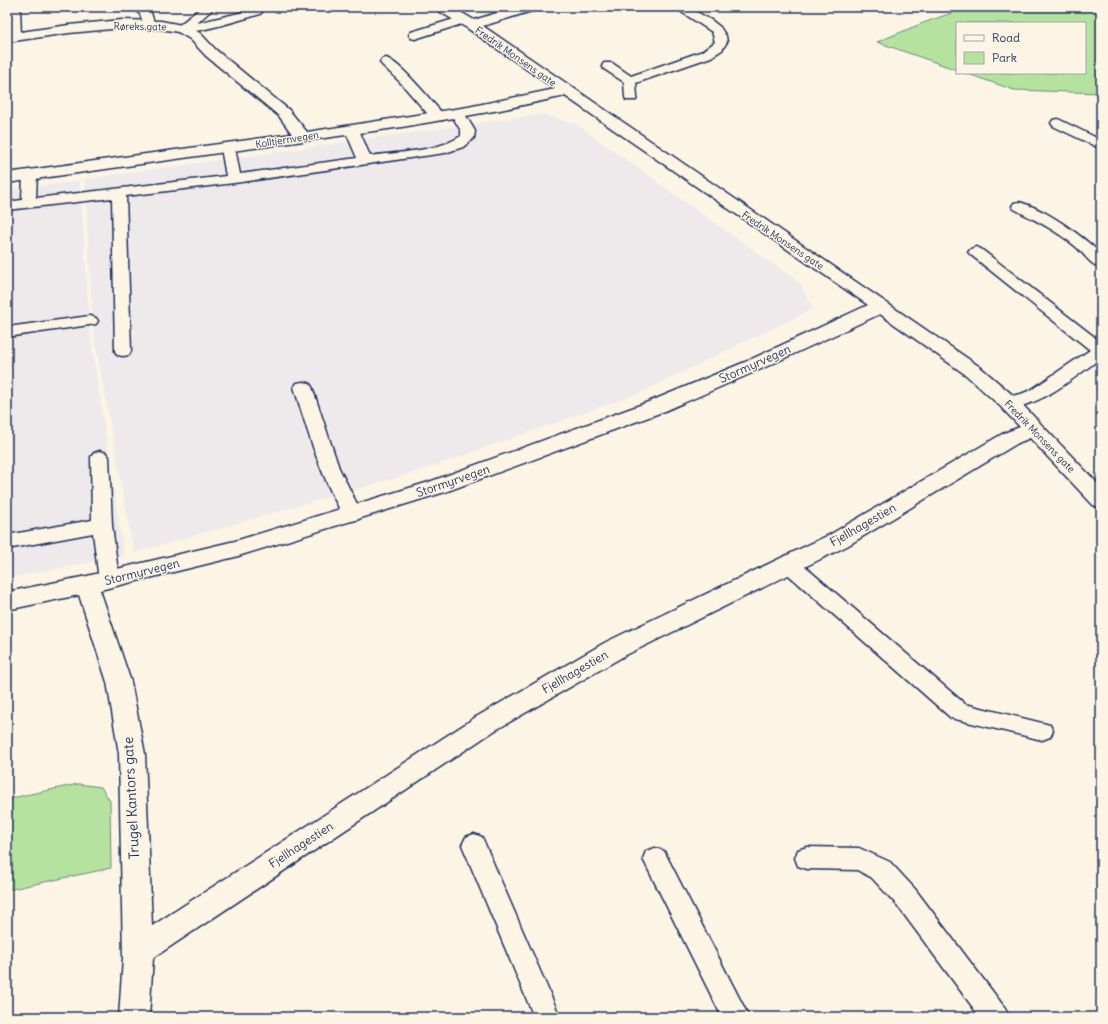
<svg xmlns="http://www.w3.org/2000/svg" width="1108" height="1024" viewBox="0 0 1108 1024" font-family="Delius,sans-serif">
<rect width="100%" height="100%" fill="#fcf5e5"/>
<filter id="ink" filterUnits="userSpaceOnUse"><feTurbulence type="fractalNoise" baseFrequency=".025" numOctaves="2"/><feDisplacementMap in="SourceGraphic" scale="8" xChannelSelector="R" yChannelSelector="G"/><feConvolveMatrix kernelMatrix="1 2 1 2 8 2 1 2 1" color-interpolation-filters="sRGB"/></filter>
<g filter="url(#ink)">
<path fill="#eeeaeb" d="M542,114L576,124L801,284L813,309L640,393L420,471L134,553L93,331L85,179Z
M80,181L91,339L124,556L7,578V190Z"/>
<path fill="#b6e2a0" stroke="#68887f" d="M969,7H1101V93L1014,90L965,73H1085V23H957V70L877,42L923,23Z
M78,784L101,787L110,801L111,868L7,890V799Z"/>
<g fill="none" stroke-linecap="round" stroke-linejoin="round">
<g stroke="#1b2f5e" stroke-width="3">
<path id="service" d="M8,7H20L21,37L19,40H11L9,37Z
M132,7H145L151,13L155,25L153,28H145L140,14Z
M202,7H215L197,23L256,9L260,10L262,12L260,14C244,19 192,35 178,32L176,29L178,26Z
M674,7H688L711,20L720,27L726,36L727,42L722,50L711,57L636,83L637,97L636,100H626L625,97L624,82L604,69L602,66L604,63H612L631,76L703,51L715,42L712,32Z
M464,16L468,18L470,20L468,22L415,39L411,38L409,35L411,32Z
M386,58C400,62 432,102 443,114L445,117L443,120H433L400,82L382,65L380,62L382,59Z
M458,110L463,111L475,131L474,138L463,147L445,153L234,183L126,196L131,351L129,355L123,356L117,355L115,351L112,198L7,210V202L22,200L23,175L25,172L30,171L35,172L37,175L36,198L226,176L221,148L223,145H233L235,148L240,174L357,158L345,130L347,127H357L359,130L370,156C397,152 437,152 461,136V131L451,114L453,111Z
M1058,119L1101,140V149L1053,126L1051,123L1053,120Z
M1019,202C1044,208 1083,236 1101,254V268C1090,265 1084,253 1075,246C1057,231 1035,220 1014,209L1012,206L1014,203Z
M976,247L981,249L1101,342V358C1077,375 1033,414 1002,406L999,402L1002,398L1021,394L1031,390L1090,350L971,255L968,252L971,249Z
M90,316L96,318L98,321L96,324L7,337V327Z
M303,382L309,383L312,387L339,468L362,514L359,519L352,521L345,519C321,477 308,433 294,387L297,383Z
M100,451L106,453L109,457L112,525L119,580L116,585L109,587L102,585L99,580L93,533L7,549V535L92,520L91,457L94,453Z
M790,558L797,560L965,704L1050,725L1053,731L1050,737L1042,740L951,718L783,570L780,565L783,560Z
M474,834L482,837L560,1017H534L462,845L466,837Z
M807,847L859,848L890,862L915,889L1005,1008L1009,1017H980L897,905L872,878L857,870L807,869L798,866L795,858L798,850Z
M655,848L664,851L749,1017H722L643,859L646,851Z"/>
</g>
<g stroke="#1b2f5e" stroke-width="3">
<path id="minor" d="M435,7H452L474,20L516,7H537L535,10L483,26L980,367L1015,397L1101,487V508L1093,505L1030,438L1018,443L847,546L624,656L494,731L153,958L149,1017H119L123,958L119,754L107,682L79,595L7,610V592L87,576L235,541L429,482L651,401L745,362L868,305L565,96L500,110L402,127L7,183V173L292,134L279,116L206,56L190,39L178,32L161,29L122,28L69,33L7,42V34L69,25L122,20L161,21L187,26L200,33L216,50L289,110L307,132L468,107L555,89L467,28L437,10ZM880,314L966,375L1001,407L1020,427L1004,433L831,534L606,642L476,717L152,926L145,754L131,682L100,590L235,557L445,492L665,411L759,370Z"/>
</g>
<use href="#service" fill="#fcf5e5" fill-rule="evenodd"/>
<use href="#minor" fill="#fcf5e5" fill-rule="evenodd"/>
</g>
</g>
<g text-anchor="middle" stroke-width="3" stroke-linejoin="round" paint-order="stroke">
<g font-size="10" fill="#1b2f5e" stroke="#fcf5e5">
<text transform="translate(140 26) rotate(1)" y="4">Røreks gate</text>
<text transform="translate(516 56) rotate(35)" y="4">Fredrik Monsens gate</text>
<text transform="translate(287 139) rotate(-9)" y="4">Kolltjernvegen</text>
<text transform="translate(783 240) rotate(34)" y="4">Fredrik Monsens gate</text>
<text transform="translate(1040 436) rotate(46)" y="4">Fredrik Monsens gate</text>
</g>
<g font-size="12" fill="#1b2f5e" stroke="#fcf5e5">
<text transform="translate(755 364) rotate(-24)" y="4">Stormyrvegen</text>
<text transform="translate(453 481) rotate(-19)" y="4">Stormyrvegen</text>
<text transform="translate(863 525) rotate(-30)" y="4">Fjellhagestien</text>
<text transform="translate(142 572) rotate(-14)" y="4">Stormyrvegen</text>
<text transform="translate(575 672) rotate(-30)" y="4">Fjellhagestien</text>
<text transform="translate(301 845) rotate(-33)" y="4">Fjellhagestien</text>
</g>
<g font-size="14" fill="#1b2f5e" stroke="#fcf5e5">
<text transform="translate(131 798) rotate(-93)" y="5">Trugel Kantors gate</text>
</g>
</g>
<rect width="1108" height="1024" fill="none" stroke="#fcf5e5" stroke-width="24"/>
<rect x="12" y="12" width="1084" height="1000" fill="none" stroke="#1b2f5e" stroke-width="1.5" filter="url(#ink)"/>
<rect x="956" y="22" width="130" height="52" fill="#fcf5e5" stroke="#a2a6af"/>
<rect x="964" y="35" width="20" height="6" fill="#fcf5e5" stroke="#a2a6af"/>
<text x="992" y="42" font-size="12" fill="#1b2f5e">Road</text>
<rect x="964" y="52" width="20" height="12" fill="#b6e2a0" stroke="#a2a6af"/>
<text x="992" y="62" font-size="12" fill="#1b2f5e">Park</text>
</svg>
